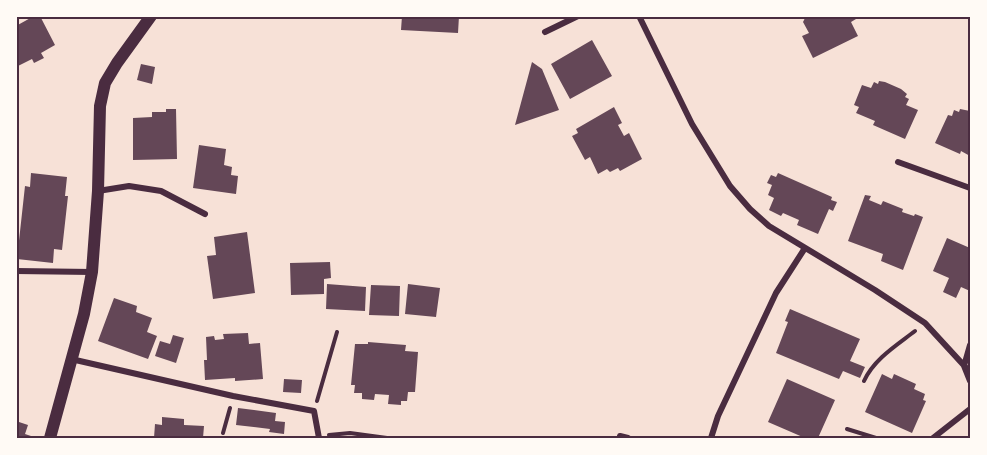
<svg xmlns="http://www.w3.org/2000/svg" width="987" height="455" viewBox="0 0 987 455" font-family="'Fira Sans Condensed',sans-serif">
<rect width="100%" height="100%" fill="#f7e1d7"/>
<path fill="#644757" d="M34,16H40L55,45L41,53L44,58L34,63L32,59L16,67V26Z
M402,16H459L458,33L401,30Z
M806,16H861L851,22L858,36L813,58L802,36L809,33L803,22Z
M592,40L612,76L570,99L551,64Z
M532,62L542,69L559,110L515,125Z
M141,64L155,67L152,84L137,80Z
M879,81L885,82L901,89L907,94L905,97L909,99L906,105L918,110L905,139L873,125L875,121L856,113L859,107L854,105L862,85L871,88L874,82L878,84Z
M614,107L622,123L618,125L624,136L629,133L642,159L620,171L618,168L610,172L607,169L598,174L590,157L585,160L572,136L578,133L576,129Z
M166,109H176L177,159L133,160V118L152,117V112H166Z
M960,109L970,111V156L961,151L960,154L935,143L948,115L952,116L954,110L959,112Z
M199,145L226,149L224,165L232,167L231,175L238,176L236,194L193,188Z
M31,173L67,177L65,196H68L62,250L54,249L53,263L17,259L25,186L30,187Z
M778,173L832,197L831,200L837,202L833,211L829,209L818,234L797,225L799,220L783,213L781,216L769,210L774,198L768,195L772,185L767,183L771,175L776,177Z
M865,195L871,196L869,200L881,205L883,201L903,209L902,212L914,216L915,214L923,217L903,270L881,261L883,254L848,241Z
M247,232L255,293L213,299L207,256L216,255L214,237Z
M947,238L970,248V291L961,287L956,298L943,292L949,278L933,271Z
M330,262L331,278L324,279V294L291,295L290,263Z
M327,284L366,287L365,311L326,309Z
M408,284L440,288L436,317L405,314Z
M371,285L400,286L399,316L369,315Z
M114,298L137,306L136,312L152,318L147,332L157,336L148,359L98,341Z
M790,309L860,339L850,361L865,367L860,378L843,371L839,379L776,353L788,322L785,321Z
M248,333L249,344L260,343L263,379L235,381V378L205,380L204,360H207L206,337L214,336L215,340L224,339L223,334Z
M173,335L184,338L176,363L155,356L160,341L170,344Z
M368,342L406,345L405,351L418,352L415,392H408L407,401H401V405L388,404L389,395L375,394L374,400L362,399V393H354L355,385H351L355,344H368Z
M882,374L892,379L894,374L916,384L914,389L925,394L923,400L926,401L912,433L865,412Z
M284,379L302,380L301,393L283,392Z
M787,379L835,400L818,438H805L768,422Z
M238,408L276,413L275,421L285,422L284,434L269,432L270,429L236,425Z
M162,417L184,419V425L204,426L203,438H154L155,424L162,425Z
M16,421L28,425L25,434L37,438H16Z"/>
<g fill="none" stroke-linecap="round" stroke-linejoin="round">
<path stroke="#4a2c40" stroke-width="4" d="M864,381C874,359 897,345 915,331
M317,401L337,332
M847,429L876,438
M223,433L230,408
M329,435L350,433L387,438"/>
<path stroke="#4a2c40" stroke-width="6" d="M639,16L692,124L730,186L750,209L769,226L875,290L925,323L970,372
M545,32L578,16
M898,162L970,188
M98,191L129,186L161,191L205,214
M16,271L92,272
M970,345L964,366L970,381
M71,359L233,396L314,411L319,438
M620,436L628,438
M711,438L718,416L776,293L805,248
M933,438L970,409"/>
<path stroke="#4a2c40" stroke-width="12" d="M50,438L84,314L92,272L98,191L100,106L105,83L117,63L151,16"/>
</g>
<rect width="987" height="455" fill="none" stroke="#fffaf5" stroke-width="36"/>
<rect x="18" y="18" width="951" height="419" fill="none" stroke="#4a2c40" stroke-width="2"/>
</svg>
